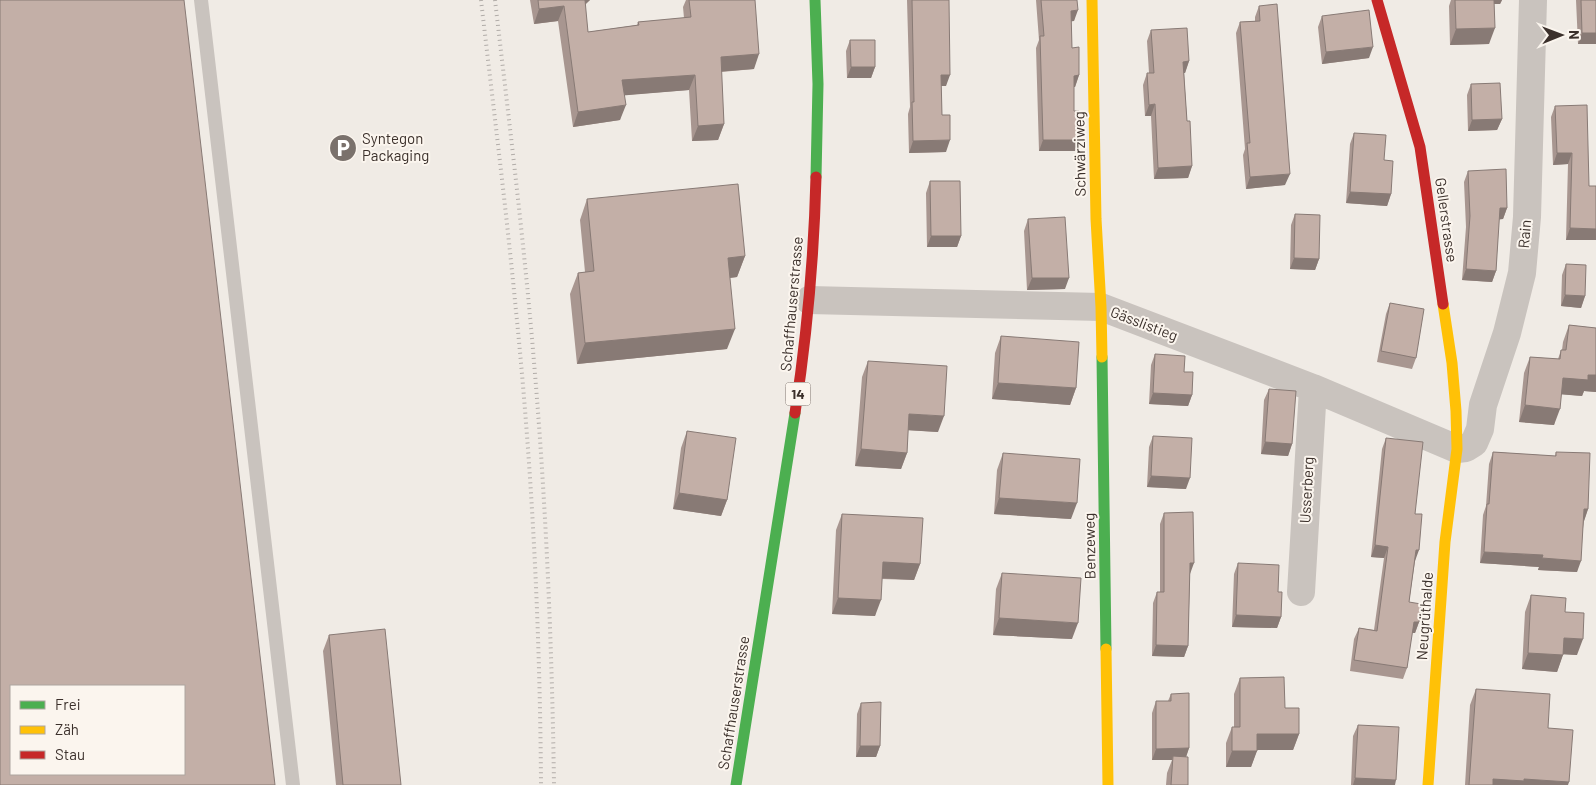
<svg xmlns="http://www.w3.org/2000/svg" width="1596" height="785" viewBox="0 0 1596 785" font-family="Barlow,sans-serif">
<rect width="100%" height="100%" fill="#f0ebe5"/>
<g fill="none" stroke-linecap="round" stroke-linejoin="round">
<path stroke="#c9c3be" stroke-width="14" d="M201,0L293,785"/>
<path stroke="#c9c3be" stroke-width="28" d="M809,300L1101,307L1313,388L1457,449L1466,448L1474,443L1480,429L1483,405L1507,333L1522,273L1527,217L1533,0
M1301,592L1313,388"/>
<path stroke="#4caf50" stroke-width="11" d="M815,0L818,84L816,177
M1102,357L1106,649
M736,785L795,413"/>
<path stroke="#ffc107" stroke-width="11" d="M1092,0L1096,219L1101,307L1102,357
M1106,649L1108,785
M1428,785L1445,542L1457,449L1456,411L1452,363L1443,304"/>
<path stroke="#c62828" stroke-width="11" d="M1377,0L1420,147L1443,304
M795,413C807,335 814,256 816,177"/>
<path stroke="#b1aca8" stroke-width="4" stroke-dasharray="1 4" stroke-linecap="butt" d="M481,0C493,104 506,207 516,311C532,468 540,627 541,785
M495,0C509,121 524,241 534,362C546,503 552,644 554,785"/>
</g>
<path fill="#a89690" d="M530,0H590L585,5L588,32L637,25L638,22L684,18L683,7L686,0H755L754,69L721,72L724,124L718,140L692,141L689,90L624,95L620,120L573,127L558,21L534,24Z
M907,0H949L946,86H941L942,115L946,152L909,153L908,114L910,107Z
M1036,0H1077L1074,21H1071L1072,48L1079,75L1075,87H1074V111L1079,140L1075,151H1039L1036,48L1039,40Z
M1451,0H1502L1500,4H1494L1489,44L1450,45L1449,6Z
M1576,0H1596V44H1578Z
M1259,6L1285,185L1246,189L1243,155L1245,149L1236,33L1240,22L1255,21V17Z
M1322,16L1369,58L1322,64L1318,27Z
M1151,30L1189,61L1185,73H1184L1187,121L1192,166L1188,178L1154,179L1151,116H1145L1143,85L1147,73H1149L1147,41Z
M850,40L875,67L871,78H847L846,51Z
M1471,84L1502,119L1497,130L1468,131L1467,95Z
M1555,106L1589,186H1596V240H1566L1568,164L1553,165L1551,117Z
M1354,133L1384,160L1391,194L1387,206L1346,203L1350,144Z
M1468,171L1507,208L1503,219H1499L1496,271L1492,282L1462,280L1466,227L1464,182Z
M930,181L961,236L957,247H927L926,193Z
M587,199L745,256L737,277L730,278L727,349L577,364L570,294L578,273L585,272L580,220Z
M1295,214L1319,259L1315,270L1290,269L1291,225Z
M1028,219L1065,289L1027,290L1024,231Z
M1566,264L1585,296L1581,308L1561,306L1562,275Z
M1390,303L1416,358L1412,369L1377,362L1386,314Z
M1569,325L1596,328V392L1584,391L1582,396L1561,394L1554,425L1519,422L1524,373L1530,357L1558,359L1561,350H1562L1563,342Z
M1001,336L1076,388L1070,405L992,399L995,353Z
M1155,354L1184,372L1192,395L1188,406L1149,404L1151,365Z
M868,361L938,432L908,430L907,453L901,469L855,466L862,377Z
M1269,389L1292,444L1288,456L1261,454L1264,400Z
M687,431L727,500L721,516L673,509L681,448Z
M1153,436L1186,489L1147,487L1149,447Z
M1386,438L1415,514V561L1409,602L1419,622L1415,633H1412L1407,668L1403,679L1350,671L1354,639L1359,628L1374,630L1384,558L1371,557L1382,449Z
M1493,452L1555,456L1556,452L1588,509L1584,521L1577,572L1538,570L1539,567L1480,563L1483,515L1486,506L1489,464Z
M1003,453L1071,519L994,514L997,470Z
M1164,513L1190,574L1188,646L1184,657L1152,656L1153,603L1157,592H1160V524Z
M842,514L920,564L914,580L882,579L875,616L832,614L836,530Z
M1238,563L1278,592L1281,617L1277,628L1232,627L1234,574Z
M1002,573L1072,639L993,635L996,589Z
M1531,595L1565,612L1577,655L1563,654L1557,672L1522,669L1525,612Z
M329,635L401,785H336L323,651Z
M1240,678L1285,708L1299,734L1293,750H1257L1251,767H1226V743L1232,727H1234V694Z
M1476,689L1548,728L1568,785H1465L1470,705Z
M1171,694L1189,748L1186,757L1188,785H1166L1167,773L1172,760H1152V713L1156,701H1168Z
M861,703L880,746L876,757H856L857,714Z
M1358,725L1395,785H1351L1353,736Z"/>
<path fill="#887a75" d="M582,0H590L578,10Z
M1489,0H1502L1500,4H1488Z
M564,6L558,21L534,24L539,9Z
M1078,10L1074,21L1067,22L1071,11Z
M1495,28L1489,44L1450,45L1456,29Z
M1582,33H1596V44H1578Z
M1373,47L1369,58L1322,64L1326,52Z
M759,54L754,69L715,72L721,57Z
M1189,61L1185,73H1179L1183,62Z
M851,67H875L871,78H847Z
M695,75L689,90L617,96L622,80Z
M941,75H950L946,86H937Z
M1079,75L1075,87H1070L1074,76Z
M1155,104L1151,116H1145L1149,105Z
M626,105L620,120L573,127L578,112Z
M1502,119L1497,130L1468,131L1472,120Z
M724,124L718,140L692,141L698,126Z
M950,140L946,152L909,153L913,141Z
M1043,140H1079L1075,151H1039Z
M1557,153H1572L1568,164L1553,165Z
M1192,166L1188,178L1154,179L1158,168Z
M1290,174L1285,185L1246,189L1250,177Z
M1350,192L1391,194L1387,206L1346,203Z
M1500,208H1507L1503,219L1496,220Z
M1570,228L1596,229V240H1566Z
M931,236H961L957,247H927Z
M745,256L737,277L720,279L728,258Z
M1294,258L1319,259L1315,270L1290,269Z
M1466,269L1496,271L1492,282L1462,280Z
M1032,278H1069L1065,289L1027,290Z
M1565,295L1585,296L1581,308L1561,306Z
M735,329L727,349L577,364L585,343Z
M1588,375H1596V392L1584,391L1582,396L1557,394L1563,378Z
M998,383L1076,388L1070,405L992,399Z
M1153,393L1192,395L1188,406L1149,404Z
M1525,405L1560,409L1554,425L1519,422Z
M909,414L944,416L938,432L904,430Z
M1265,442L1292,444L1288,456L1261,454Z
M861,449L907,453L901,469L855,466Z
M1151,476L1190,478L1186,489L1147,487Z
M679,493L727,500L721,516L673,509Z
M999,498L1077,503L1071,519L994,514Z
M1584,509H1588L1584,521Z
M1375,545L1388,547L1384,558L1371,557Z
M1416,550H1419L1415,561H1411Z
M1484,552L1543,555L1539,567L1480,563Z
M1542,558L1581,561L1577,572L1538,570Z
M883,562L920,564L914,580L877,578Z
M1190,563H1194L1190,574Z
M838,598L881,600L875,616L832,614Z
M1236,615L1281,617L1277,628L1232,627Z
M999,618L1078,623L1072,639L993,635Z
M1414,622H1419L1415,633H1410Z
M1564,638L1583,639L1577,655L1558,654Z
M1156,645L1188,646L1184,657L1152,656Z
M1528,653L1563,655L1557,672L1522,669Z
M1257,734H1299L1293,750H1251Z
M860,746H880L876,757H856Z
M1189,748L1185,760L1173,756L1172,760H1152L1156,749Z
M1232,751H1257L1251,767H1226Z
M1355,778L1396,780L1395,785H1353Z
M1493,779H1524L1569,782L1568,785H1491Z"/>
<path fill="#c3afa7" stroke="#887a75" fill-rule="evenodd" d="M0,0H184L275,785H0ZM11,686H184V774H11Z
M538,0H585L588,32L639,25L638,22L691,17L689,0H755L759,54L721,57L724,124L698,126L695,75L622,80L626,105L578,112L564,6L539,9Z
M912,0H949L950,75H941L942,115H950V140L913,141L912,102H914Z
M1041,0H1077L1078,10L1071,11L1072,48L1079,47V75L1074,76V111H1079V140H1043L1040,36H1044Z
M1455,0H1494L1495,28L1456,29Z
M1581,0H1596V33H1582Z
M1277,4L1290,174L1250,177L1247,143H1250L1240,22L1260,21L1259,6Z
M1369,10L1373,47L1326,52L1322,16Z
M1187,28L1189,61L1183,62L1187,121H1190L1192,166L1158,168L1155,104L1149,105L1147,73H1154L1151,30Z
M850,40H875V67H851Z
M1500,83L1502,119L1472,120L1471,84Z
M1587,105L1589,186H1596V229L1570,228L1572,153H1557L1555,106Z
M1354,133L1386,135L1384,160L1393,161L1391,194L1350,192Z
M1506,169L1507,208H1500L1496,271L1466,269L1470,216L1468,171Z
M930,181H960L961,236H931Z
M738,184L745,256L728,258L735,329L585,343L578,273L594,271L587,199Z
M1295,214L1320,215L1319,259L1294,258Z
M1065,217L1069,278H1032L1028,219Z
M1566,264L1586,265L1585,296L1565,295Z
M1390,303L1424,309L1416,358L1381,351Z
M1569,325L1596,328V375H1588V380L1563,378L1560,409L1525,405L1530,357L1560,359L1561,350H1566Z
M1001,336L1079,342L1076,388L998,383Z
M1155,354L1185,356L1184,372H1193L1192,395L1153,393Z
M868,361L947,366L944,416L909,414L907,453L861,449Z
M1269,389L1296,391L1292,444L1265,442Z
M687,431L736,438L727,500L679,493Z
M1153,436L1192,438L1190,478L1151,476Z
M1386,438L1423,442L1415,514H1422L1419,550H1416L1409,602L1421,604L1419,622H1414L1407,668L1354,660L1359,628L1377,631L1388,547L1375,545Z
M1493,452L1556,456V452L1590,453L1588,509H1584L1581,561L1542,558L1543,555L1484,552L1487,504H1489Z
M1003,453L1080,459L1077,503L999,498Z
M1193,512L1194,563H1190L1188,646L1156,645L1157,592H1164V513Z
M842,514L923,518L920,564L883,562L881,600L838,598Z
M1238,563L1279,565L1278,592H1282L1281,617L1236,615Z
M1002,573L1081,578L1078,623L999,618Z
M1531,595L1566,598L1565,612L1584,613L1583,639L1564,638L1563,655L1528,653Z
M385,629L401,785H343L329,635Z
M1284,677L1285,708H1299V734H1257V751H1232V727H1240V678Z
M1476,689L1550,694L1548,728L1573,730L1569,782L1524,779V781L1493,779V785H1469Z
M1189,693V748L1156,749V701H1171V694Z
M881,702L880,746H860L861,703Z
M1358,725L1399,727L1396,780L1355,778Z
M1173,756L1188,757V785H1171Z"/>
<defs>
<g id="parking-disc" transform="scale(1.4375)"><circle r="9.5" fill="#7a716c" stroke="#fbf5ee"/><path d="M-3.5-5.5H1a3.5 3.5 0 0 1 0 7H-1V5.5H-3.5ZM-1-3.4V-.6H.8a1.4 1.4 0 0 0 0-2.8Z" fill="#fff"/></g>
</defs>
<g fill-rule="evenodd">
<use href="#parking-disc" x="343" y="148"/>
</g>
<g text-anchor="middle" stroke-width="4" stroke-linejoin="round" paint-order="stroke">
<rect fill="#fbf5ee" stroke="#756b66" stroke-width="1" x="785.5" y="382.5" width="25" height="23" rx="4"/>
<g font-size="14" font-weight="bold" fill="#3b302b">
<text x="798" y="399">14</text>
</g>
<g font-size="15" fill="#3b302b" stroke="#fbf5ee" text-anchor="start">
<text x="362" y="144">Syntegon<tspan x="362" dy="17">Packaging</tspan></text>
</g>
<g font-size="15" fill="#3b302b" stroke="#fbf5ee">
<text transform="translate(1080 154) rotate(-91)" y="5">Schwärziweg</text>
<text transform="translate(1446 220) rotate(82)" y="5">Gellerstrasse</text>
<text transform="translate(1525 234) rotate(-85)" y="5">Rain</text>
<text transform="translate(792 304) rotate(-85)" y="5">Schaffhauserstrasse</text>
<text transform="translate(1144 324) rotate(21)" y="5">Gässlistieg</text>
<text transform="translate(1307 490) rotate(-87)" y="5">Usserberg</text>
<text transform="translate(1090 546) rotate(-91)" y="5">Benzeweg</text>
<text transform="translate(1425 616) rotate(-86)" y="5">Neugrüthalde</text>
<text transform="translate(734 703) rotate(-81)" y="5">Schaffhauserstrasse</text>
</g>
</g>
<rect x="10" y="685" width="175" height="90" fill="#fbf5ee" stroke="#aea6a0"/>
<rect x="20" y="701" width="25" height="8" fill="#4caf50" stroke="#aea6a0"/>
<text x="55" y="710" font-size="15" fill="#3b302b">Frei</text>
<rect x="20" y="726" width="25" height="8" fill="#ffc107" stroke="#aea6a0"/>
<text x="55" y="735" font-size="15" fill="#3b302b">Zäh</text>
<rect x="20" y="751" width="25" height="8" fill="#c62828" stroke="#aea6a0"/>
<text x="55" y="760" font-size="15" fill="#3b302b">Stau</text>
<g transform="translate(1561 35) rotate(89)" stroke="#fbf5ee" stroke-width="4" paint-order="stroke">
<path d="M0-4L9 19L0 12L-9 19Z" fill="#3b302b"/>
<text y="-8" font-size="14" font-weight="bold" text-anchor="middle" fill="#3b302b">N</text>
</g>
</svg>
